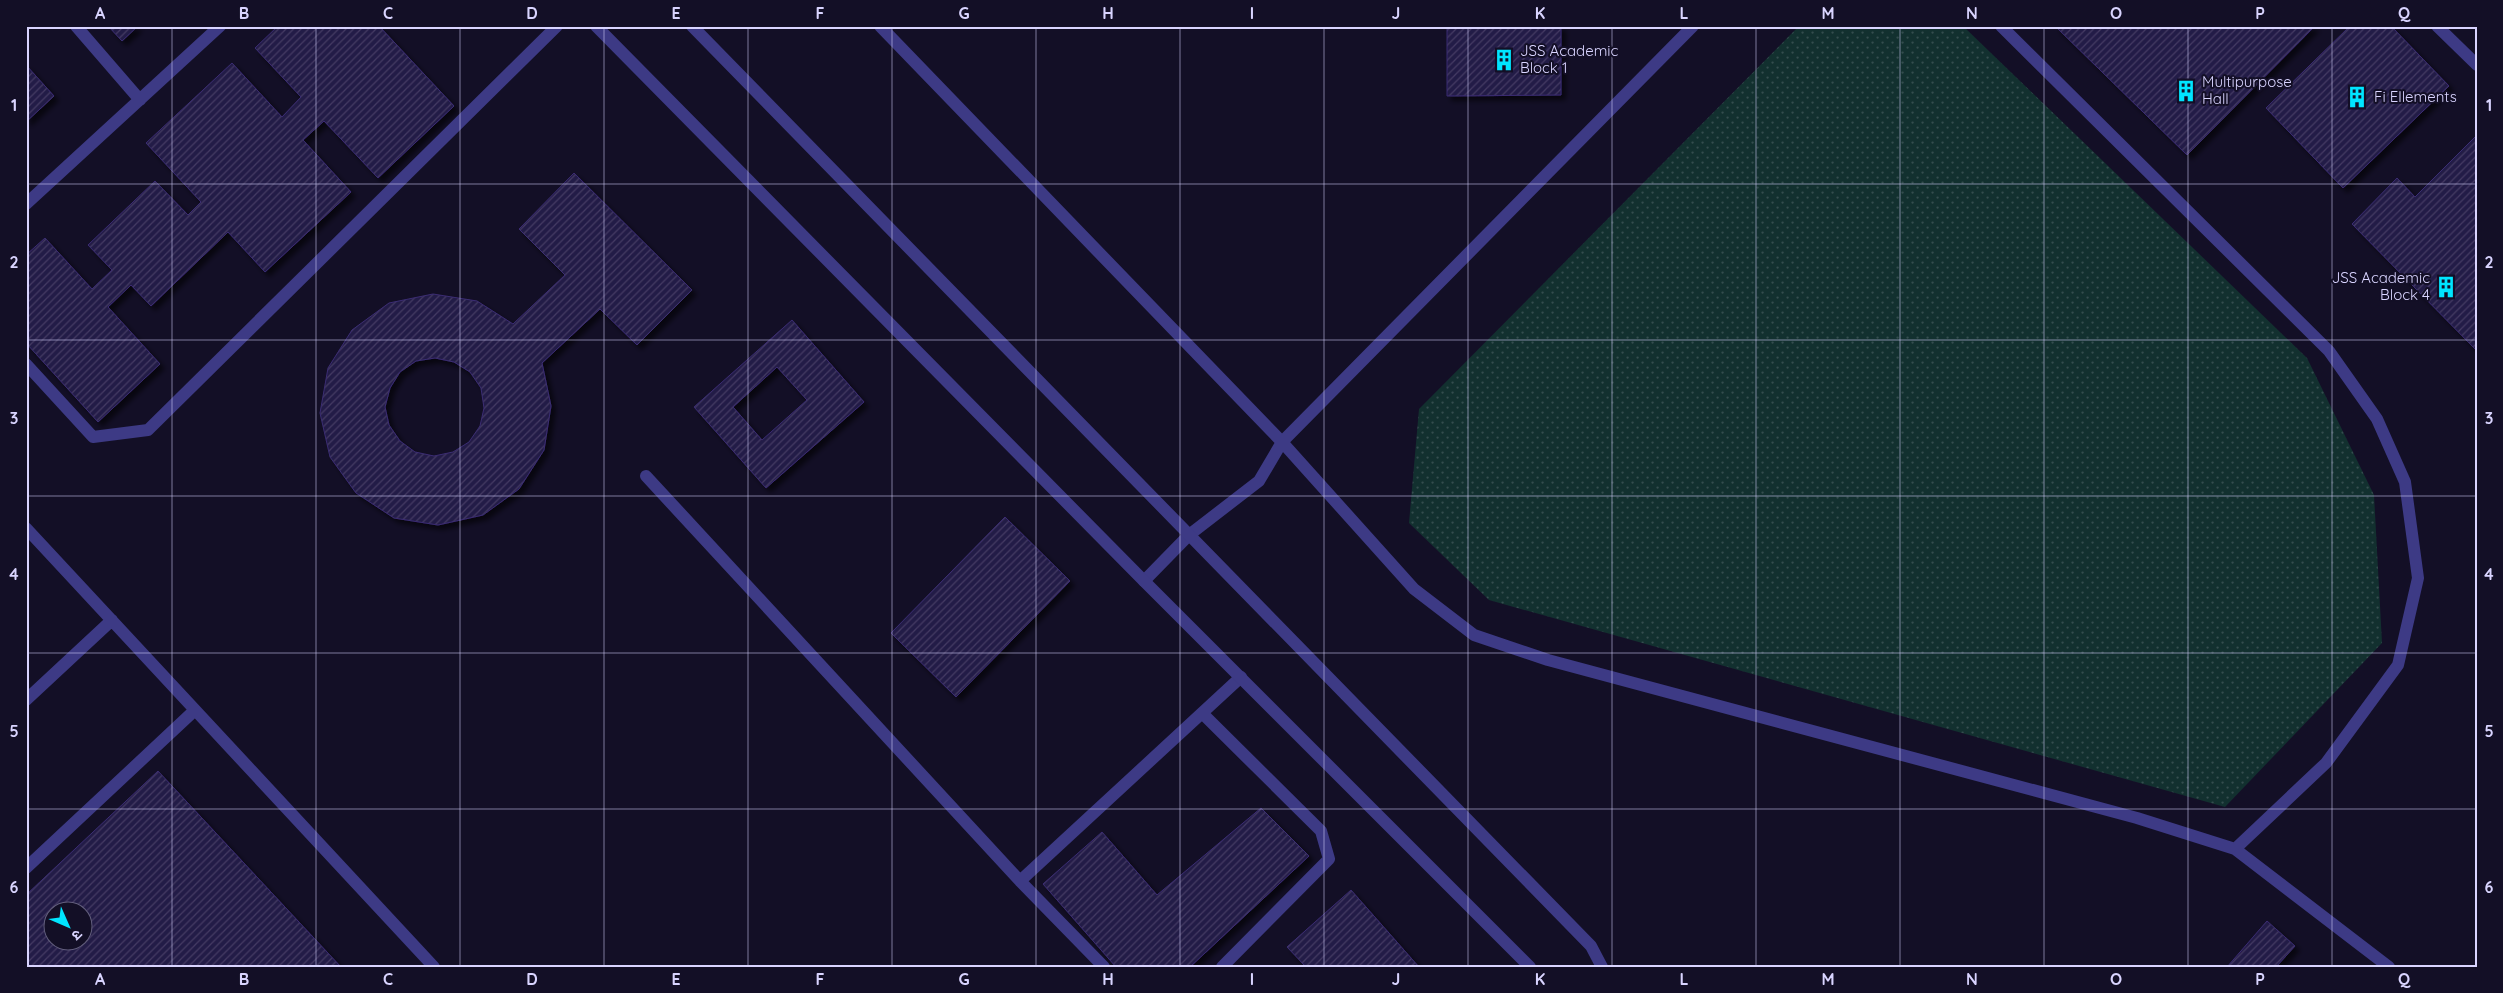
<svg xmlns="http://www.w3.org/2000/svg" width="2503" height="993" viewBox="0 0 2503 993" font-family="Quicksand,'Noto Sans Devanagari',sans-serif">
<defs>
<pattern id="park-dots" width="8" height="8" patternUnits="userSpaceOnUse" patternTransform="scale(1.25)"><rect width="8" height="8" fill="#12302f"/><path d="M2 2h.1M6 6h.1" fill="none" stroke="#344d4e" stroke-width="1.8" stroke-linecap="round"/></pattern>
<pattern id="building-hatch" width="6" height="6" patternUnits="userSpaceOnUse" patternTransform="scale(1.25)"><rect width="6" height="6" fill="#241b47"/><path d="M-1 1l2-2M0 6l6-6M5 7l2-2" fill="none" stroke="#433b63"/></pattern>
<filter id="shadow"><feDropShadow dx="4.5" dy="4.5" stdDeviation="2.5" flood-color="#0009"/></filter>
</defs>
<rect width="100%" height="100%" fill="#130f26"/>
<path fill="url(#park-dots)" d="M1799,26H1963L2307,358L2374,495L2382,643L2225,807L1489,600L1409,523L1419,409Z"/>
<path fill="url(#building-hatch)" stroke="#3b2d73" fill-rule="evenodd" filter="url(#shadow)" d="M108,26H138L122,41Z
M278,26H379L454,106L378,178L324,121L303,140L351,192L265,272L228,232L151,306L131,285L108,307L160,364L98,422L26,343V255L45,238L92,289L112,270L88,245L155,181L188,215L201,202L146,143L232,63L282,117L301,97L255,48Z
M1447,26H1561V95L1447,96Z
M2055,26H2315L2187,155Z
M2350,26H2391L2449,86L2343,188L2266,108Z
M26,65L54,96L26,122Z
M2477,135V351L2352,224L2397,178L2415,197Z
M574,173L692,290L637,345L600,309L542,363L551,406L544,450L519,489L483,515L438,525L394,518L356,493L330,457L320,413L328,368L352,330L389,303L433,294L477,301L513,324L565,275L519,229ZM435,358L454,362L470,372L481,388L484,408L480,426L469,442L453,452L434,456L415,452L400,441L389,425L385,407L390,388L400,372L416,361Z
M792,320L864,402L766,488L694,407ZM777,367L807,400L762,440L733,407Z
M1005,517L1070,581L956,697L891,633Z
M158,771L341,967H26V895ZM52,910H82V940H52Z
M1261,808L1309,856L1190,967H1116L1043,884L1102,832L1157,895Z
M1351,890L1419,967H1306L1287,947Z
M2267,921L2295,946L2276,967H2227Z"/>
<g fill="none" stroke-linecap="round" stroke-linejoin="round">
<path stroke="#3d3a85" stroke-width="12" d="M76,26L140,100
M880,26L1282,442L1414,589L1474,635L1548,660L2137,818L2235,849L2389,967
M2001,26L2329,351L2377,419L2405,482L2418,578L2398,665L2326,763L2235,849
M2437,26L2477,65
M26,204L220,26
M26,364L93,437L148,430L557,26
M646,476L1020,881L1241,677
M26,528L434,967
M1144,581L1189,535L1259,481L1282,442L1693,26
M26,700L112,620
M1202,713L1321,831L1329,859L1222,967
M26,868L195,710
M1020,881L1104,967"/>
<path stroke="#3d3a85" stroke-width="12" d="M596,26L1144,581L1530,967
M692,26L1591,946L1602,967"/>
</g>
<path fill="none" stroke="#d9d4ff" stroke-width="1" stroke-opacity="0.55" d="M172,26V967M316,26V967M460,26V967M604,26V967M748,26V967M892,26V967M1036,26V967M1180,26V967M1324,26V967M1468,26V967M1612,26V967M1756,26V967M1900,26V967M2044,26V967M2188,26V967M2332,26V967M26,184H2477M26,340H2477M26,496H2477M26,653H2477M26,809H2477"/>
<defs>
<g id="building-bare" transform="scale(1.725)"><path d="M-4-6H4V6H1V3H-1V6H-4ZM-2.5-4.3h1.7v1.8h-1.7ZM.8-4.3h1.7v1.8H.8ZM-2.5-1h1.7V.8h-1.7ZM.8-1h1.7V.8H.8Z" fill="#00e5ff" stroke="#130f26" stroke-width="2.5" paint-order="stroke"/></g>
</defs>
<g fill-rule="evenodd">
<use href="#building-bare" x="1504" y="60"/>
<use href="#building-bare" x="2186" y="91"/>
<use href="#building-bare" x="2357" y="97"/>
<use href="#building-bare" x="2446" y="287"/>
</g>
<g text-anchor="middle" stroke-width="4" stroke-linejoin="round" paint-order="stroke">
<g font-size="15" fill="#d9d4ff" stroke="#130f26" text-anchor="start">
<text x="1520" y="56">JSS Academic<tspan x="1520" dy="17">Block 1</tspan></text>
<text x="2202" y="87">Multipurpose<tspan x="2202" dy="17">Hall</tspan></text>
<text x="2374" y="102">Fi Ellements</text>
<text x="2430" y="283" text-anchor="end">JSS Academic<tspan x="2430" dy="17">Block 4</tspan></text>
</g>
</g>
<rect width="2503" height="993" fill="none" stroke="#130f26" stroke-width="55"/>
<g transform="translate(68 926) rotate(135)"><circle r="24" fill="#130f26" stroke="#625e7d"/>
<path d="M0-4L9 19L0 12L-9 19Z" fill="#00e5ff"/>
<text y="-8" font-size="14" font-weight="bold" text-anchor="middle" fill="#d9d4ff">उ</text>
</g>
<rect x="28" y="28" width="2448" height="938" fill="none" stroke="#d9d4ff" stroke-width="2"/>
<g font-size="16" text-anchor="middle" font-weight="bold" fill="#d9d4ff">
<text x="100" y="19">A</text>
<text x="244" y="19">B</text>
<text x="388" y="19">C</text>
<text x="532" y="19">D</text>
<text x="676" y="19">E</text>
<text x="820" y="19">F</text>
<text x="964" y="19">G</text>
<text x="1108" y="19">H</text>
<text x="1252" y="19">I</text>
<text x="1396" y="19">J</text>
<text x="1540" y="19">K</text>
<text x="1684" y="19">L</text>
<text x="1828" y="19">M</text>
<text x="1972" y="19">N</text>
<text x="2116" y="19">O</text>
<text x="2260" y="19">P</text>
<text x="2404" y="19">Q</text>
<text x="14" y="111">1</text>
<text x="2489" y="111">1</text>
<text x="14" y="268">2</text>
<text x="2489" y="268">2</text>
<text x="14" y="424">3</text>
<text x="2489" y="424">3</text>
<text x="14" y="580">4</text>
<text x="2489" y="580">4</text>
<text x="14" y="737">5</text>
<text x="2489" y="737">5</text>
<text x="14" y="893">6</text>
<text x="2489" y="893">6</text>
<text x="100" y="985">A</text>
<text x="244" y="985">B</text>
<text x="388" y="985">C</text>
<text x="532" y="985">D</text>
<text x="676" y="985">E</text>
<text x="820" y="985">F</text>
<text x="964" y="985">G</text>
<text x="1108" y="985">H</text>
<text x="1252" y="985">I</text>
<text x="1396" y="985">J</text>
<text x="1540" y="985">K</text>
<text x="1684" y="985">L</text>
<text x="1828" y="985">M</text>
<text x="1972" y="985">N</text>
<text x="2116" y="985">O</text>
<text x="2260" y="985">P</text>
<text x="2404" y="985">Q</text>
</g>
</svg>
